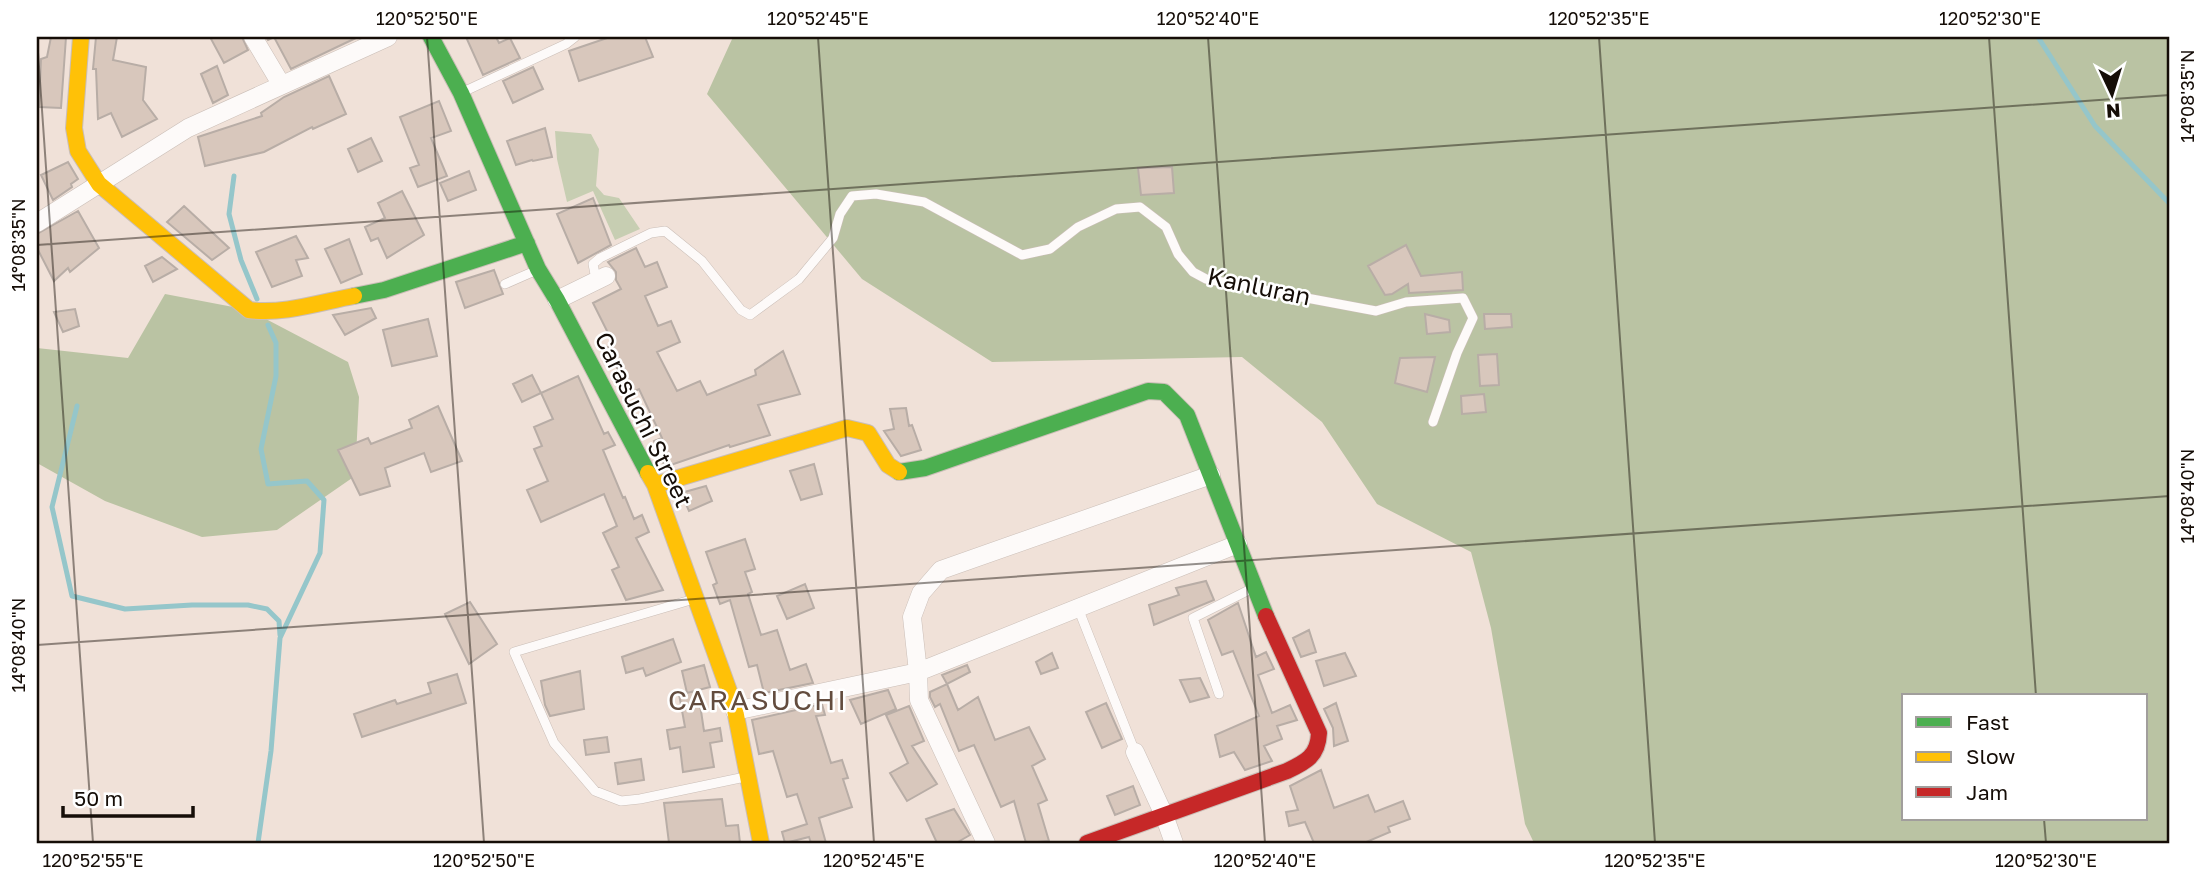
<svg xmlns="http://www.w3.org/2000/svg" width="2207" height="880" viewBox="0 0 2207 880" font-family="'Golos Text',sans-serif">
<rect width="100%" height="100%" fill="#f0e1d8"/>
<path fill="#c7ceb2" d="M555,131L591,134L599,149L596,186L604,195L619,198L640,229L615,240L593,191L567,202L557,159Z"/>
<path fill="#bac3a3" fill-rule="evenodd" d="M733,37H2170V843H1534L1525,824L1491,628L1471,552L1377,504L1322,422L1242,357L992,362L862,279L707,94ZM1904,696H2146V819H1904Z
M165,294L249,310L348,362L359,397L355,476L277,530L202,537L105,501L37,463V348L128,358Z"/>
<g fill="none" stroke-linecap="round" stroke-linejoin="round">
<path stroke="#95c6ca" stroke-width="5" d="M2038,37L2095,126L2170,204
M234,176L229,214L241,260L257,299
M77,406L52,507L72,596L125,609L192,605H248L267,609L279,621L280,635
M258,843L271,751L280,638L320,553L324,500L307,481L268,484L261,449L276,376V343L268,325"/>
</g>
<path fill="#d8c7bc" stroke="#b8ada6" stroke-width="2" d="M51,37H66L61,108L39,107L41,59L47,57Z
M96,37H117L113,60L146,67L143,100L157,119L122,137L111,113L98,119L96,69H93Z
M210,37H242L248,50L224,63Z
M266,37H358L291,69L274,37L268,40Z
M466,37H496L499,43L510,38L520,58L483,75Z
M610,37H645L653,57L579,81L569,51Z
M217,66L228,95L213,103L201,74Z
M533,67L543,89L513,103L503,81Z
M329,76L346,114L313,129L312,127L264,152L205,166L198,137L262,116L261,113L284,97Z
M439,101L451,131L431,138L447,176L418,187L410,168L419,165L400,117Z
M545,128L552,157L533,161L532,160L516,165L507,141Z
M371,138L382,161L358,172L348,149Z
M68,162L78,179L71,184L72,187L53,200L41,175Z
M1172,167L1174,193L1141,195L1138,168Z
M469,171L476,190L448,201L440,183Z
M402,191L424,235L387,258L378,238L371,241L365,227L385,218L378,203Z
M593,198L611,245L578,263L557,214Z
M184,206L229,248L212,260L167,222Z
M78,211L99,248L70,272L68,268L54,281L37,248V234Z
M296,236L308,258L296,260L302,276L272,287L256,252Z
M349,239L362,274L341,283L325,249Z
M1406,245L1421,276L1462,272L1463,290L1409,293L1408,284L1392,294L1385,295L1368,266Z
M636,248L645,267L657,262L667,287L645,296L658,326L671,321L680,342L657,352L677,391L700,381L707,395L756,375L755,370L783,351L800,394L758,405L770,435L730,447L729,445L665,467L654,441L662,438L639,389L631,393L617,368L608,347L614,345L593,303L621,289L616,280V272L608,262Z
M162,257L177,269L153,282L145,266Z
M494,270L503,294L465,308L456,282Z
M371,308L376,318L345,335L333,315Z
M75,309L79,326L63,332L54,312Z
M1425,314L1449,320L1450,332L1427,334Z
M1484,314H1511L1512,327L1485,329Z
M428,319L437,356L392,366L383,330Z
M1497,354L1499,385L1480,386L1478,355Z
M1435,357L1427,392L1395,383L1400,358Z
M532,375L541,393L522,402L513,384Z
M578,376L604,434L608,432L615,445L603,450L623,498L625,497L634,519L642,515L649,532L636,538L663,590L626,600L612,570L619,567L603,533L617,526L604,494L541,522L527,490L548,481L534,449L542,446L534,427L553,419L541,393Z
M1484,394L1486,412L1462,414L1461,396Z
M438,406L462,461L431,472L424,453L385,468L390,486L360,495L338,450L368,438L371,444L412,428L409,420Z
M906,408L909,426L912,425L921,450L901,456L884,431L894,429L890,409Z
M814,464L822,494L801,500L790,471Z
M706,486L712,501L689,511L681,493Z
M745,539L755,569L745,572L752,592L748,594L761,635L777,630L790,670L806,664L813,683L764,693L757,665L749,667L730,600L720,604L713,585L717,583L706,552Z
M1206,581L1214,600L1154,625L1149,605L1179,595L1176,588Z
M805,584L814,608L787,619L777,596Z
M470,602L497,644L469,664L445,614Z
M1238,603L1256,657L1266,652L1274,669L1258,675L1272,713L1290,705L1297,720L1277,726L1282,739L1264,746L1272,761L1245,770L1234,752L1220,757L1215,735L1259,716L1233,651L1222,655L1208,620Z
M1309,630L1316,652L1301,657L1293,638Z
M673,639L681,662L646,676L643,668L626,673L622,657Z
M1052,653L1058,668L1041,674L1036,662Z
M1345,653L1356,676L1324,686L1316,661Z
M704,665L710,687L687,693L682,671Z
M967,665L970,672L947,684L942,675Z
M580,671L584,709L550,716L545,705L541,681Z
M457,674L466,703L362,737L354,714L395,700L397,704L431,693L428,683Z
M1200,678L1209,697L1190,702L1180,680Z
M947,684L958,710L978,697L995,740L1029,727L1045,759L1032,766L1047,800L1038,804L1049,841L1026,843L1014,801L1001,807L974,745L959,751L940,704L935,707L930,697V692Z
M888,690L896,709L861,724L850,700Z
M698,691L704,731L720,728L722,741L710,743L714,767L683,772L680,747L670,749L667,730L685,727L679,694Z
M1106,703L1122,739L1102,748L1086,712Z
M1336,703L1348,741L1334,746L1333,728L1324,709Z
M822,704L825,715L816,716L831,763L842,760L848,778L843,779L852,807L819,818L826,843H811L809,837L785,843L782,832L807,824L797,794L787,797L773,751L759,754L752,720Z
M909,706L924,741L912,746L937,784L907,801L890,773L908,763L886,715Z
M607,737L609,752L586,755L584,740Z
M641,759L644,780L618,784L615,763Z
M1321,770L1334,808L1368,795L1375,812L1403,801L1410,819L1388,827L1390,832L1364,843H1314L1305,822L1289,826L1286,812L1298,810L1290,786Z
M1133,786L1140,805L1115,815L1107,796Z
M722,799L726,826L738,825L740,843H669L664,803Z
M954,809L970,835L956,843H937L926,819Z"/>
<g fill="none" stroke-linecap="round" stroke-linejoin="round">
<g stroke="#cabeb7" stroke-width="10">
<path id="lane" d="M463,92L566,44L575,37
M596,279L593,264L600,258L651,233L665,231L702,261L741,310L750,315L799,279L833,238L840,214L852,196L876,194L924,202L1022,255L1050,249L1078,227L1116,209L1140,207L1166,227L1178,254L1193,272L1206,279L1376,311L1406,302L1463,298L1473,318L1457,353L1433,422
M505,284L537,270
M694,599L514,652L554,743L595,791L621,801L640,799L745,777
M1078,608L1135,752
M1219,694L1193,618L1253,588"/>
</g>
<g stroke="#cabeb7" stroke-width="19">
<path id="street" d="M253,37L281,84
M37,223L188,128L388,37
M557,300L606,276
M735,711L918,672L912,617L921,593L941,570L1211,475
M1135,752L1164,815L1174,843
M986,843L919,700L918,672L1238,544"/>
</g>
<g stroke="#cabeb7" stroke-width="18">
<path id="fast" d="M431,37L461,93L538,269L557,300L648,473
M354,296L384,290L527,243
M899,472L925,468L1148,391L1164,392L1187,415L1266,616"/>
</g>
<g stroke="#cabeb7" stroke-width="18">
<path id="slow" d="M81,37L74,128L78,151L99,184L249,310C283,315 321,302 354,296
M648,473L655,485L734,705L761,843
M655,485L847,428L868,433L888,465L899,472"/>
</g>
<g stroke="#cabeb7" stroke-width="18">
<path id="jam" d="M1087,843L1287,771C1306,762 1318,756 1319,733L1266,616"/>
</g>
<use href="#lane" stroke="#fdfaf9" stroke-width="9"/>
<use href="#street" stroke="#fdfaf9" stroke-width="18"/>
<use href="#fast" stroke="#4caf50" stroke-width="16"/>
<use href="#slow" stroke="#ffc107" stroke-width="16"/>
<use href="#jam" stroke="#c62828" stroke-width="16"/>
</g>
<path fill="none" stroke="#150d07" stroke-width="2" stroke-opacity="0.45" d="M427,37L484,843M818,37L874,843M1208,37L1265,843M1599,37L1655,843M1989,37L2036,696M37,38L93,843M37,245L2170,95M37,645L2170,496M2044,819L2046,843"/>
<g text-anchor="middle" stroke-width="5" stroke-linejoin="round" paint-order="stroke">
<g font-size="24" fill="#150d07" stroke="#fff">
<text transform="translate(1259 287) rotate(12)" y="8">Kanluran</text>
<text transform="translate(643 420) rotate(64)" y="8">Carasuchi Street</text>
</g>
<g font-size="28" letter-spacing="2" fill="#634c3e" stroke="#fff">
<text x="758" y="710">CARASUCHI</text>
</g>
</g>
<rect width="2207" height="880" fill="none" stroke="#ffffff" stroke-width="77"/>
<rect x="1902" y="694" width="245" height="126" fill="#ffffff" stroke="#a19e9c" stroke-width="2"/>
<rect x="1916" y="717" width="35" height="10" fill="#4caf50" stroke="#a19e9c" stroke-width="2"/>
<text x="1966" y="730" font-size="21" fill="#150d07">Fast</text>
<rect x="1916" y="752" width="35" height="10" fill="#ffc107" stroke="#a19e9c" stroke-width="2"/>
<text x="1966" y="764" font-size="21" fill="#150d07">Slow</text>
<rect x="1916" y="787" width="35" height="10" fill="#c62828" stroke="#a19e9c" stroke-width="2"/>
<text x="1966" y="800" font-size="21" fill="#150d07">Jam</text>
<g transform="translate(2112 94) rotate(176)" stroke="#ffffff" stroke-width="5" paint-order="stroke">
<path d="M0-5L12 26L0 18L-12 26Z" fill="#150d07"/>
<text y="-10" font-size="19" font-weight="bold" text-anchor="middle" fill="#150d07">N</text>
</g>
<path d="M63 806v10h130v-10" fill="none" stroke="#150d07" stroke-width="3.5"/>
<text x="74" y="806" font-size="21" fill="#150d07" stroke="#ffffff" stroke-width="5" paint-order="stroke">50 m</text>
<rect x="38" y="38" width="2130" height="804" fill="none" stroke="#150d07" stroke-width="2.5"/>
<g font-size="18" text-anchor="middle" fill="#150d07">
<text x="427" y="25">120°52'50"E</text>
<text x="818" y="25">120°52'45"E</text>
<text x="1208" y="25">120°52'40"E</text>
<text x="1599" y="25">120°52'35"E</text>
<text x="1990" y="25">120°52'30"E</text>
<text transform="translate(2188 96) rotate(-90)" y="6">14°08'35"N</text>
<text transform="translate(19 245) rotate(-90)" y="6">14°08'35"N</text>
<text transform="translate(2188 496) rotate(-90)" y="6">14°08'40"N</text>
<text transform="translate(19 645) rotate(-90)" y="6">14°08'40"N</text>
<text x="93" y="867">120°52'55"E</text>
<text x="484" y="867">120°52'50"E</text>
<text x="874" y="867">120°52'45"E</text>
<text x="1265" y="867">120°52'40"E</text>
<text x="1655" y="867">120°52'35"E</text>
<text x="2046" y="867">120°52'30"E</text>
</g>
</svg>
